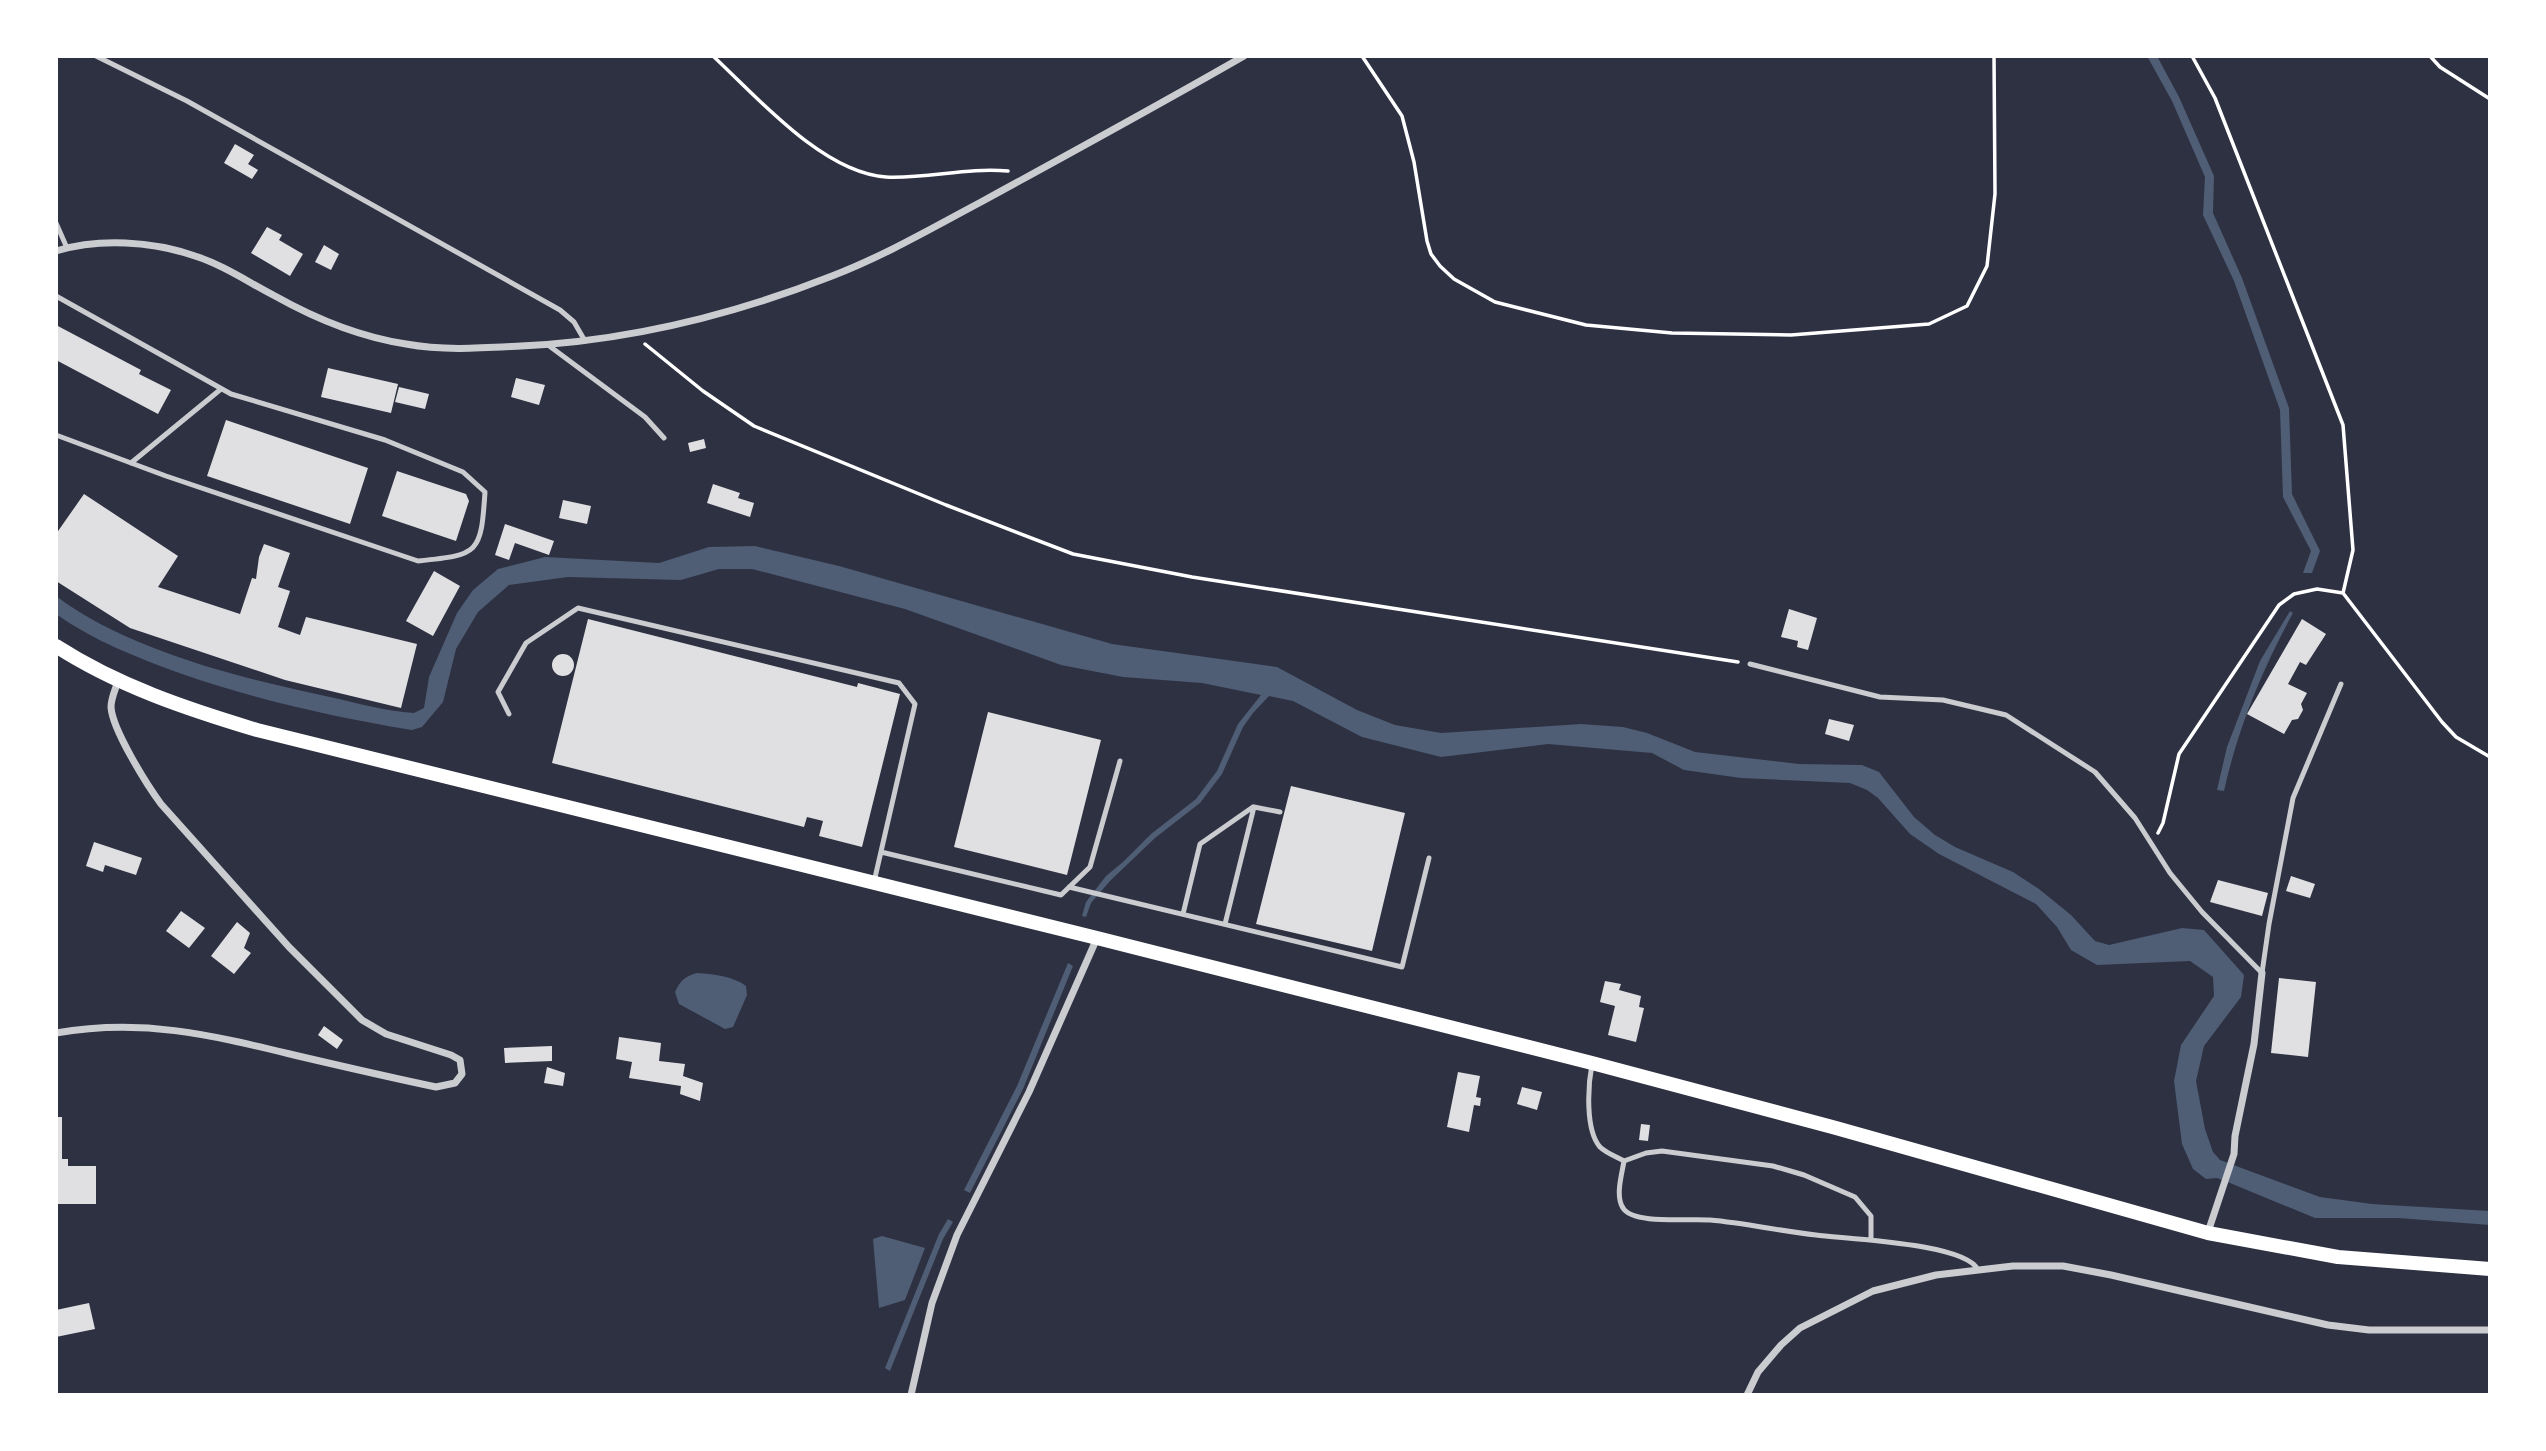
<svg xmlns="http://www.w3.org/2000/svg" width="2546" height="1451" viewBox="0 0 2546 1451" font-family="Overpass,sans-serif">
<rect width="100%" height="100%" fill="#2d3142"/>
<path fill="#4f5d75" d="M2147,56H2157L2179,97L2214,176L2213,213L2242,278L2289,408L2292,494L2320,551L2312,573H2303L2311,551L2283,497L2280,410L2234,281L2203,215L2205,177L2172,101Z
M755,546L839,566L1112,644L1277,667L1357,710L1395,725L1441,733L1581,724L1623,727L1647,733L1695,752L1799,764L1862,765L1879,772L1914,817L1935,835L1955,847L2013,872L2039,889L2071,915L2095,941L2109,945L2182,928L2204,930L2244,975L2241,997L2204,1046L2196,1081L2205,1129L2213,1152L2220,1160L2320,1197L2372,1204L2490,1211V1225L2398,1218H2315L2230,1183L2217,1178L2206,1179L2193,1169L2182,1144L2174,1081L2181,1045L2214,996L2213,977L2190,961L2097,965L2071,950L2057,927L2036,904L1939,854L1910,834L1878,798L1867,790L1850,783L1741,778L1684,770L1652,753L1548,744L1441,757L1362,737L1293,701L1269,696L1253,713L1243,727L1222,774L1200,803L1155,838L1110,881L1091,903L1086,917L1082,916L1086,902L1106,876L1123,862L1151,834L1196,799L1217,771L1238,724L1261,695L1202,683L1123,677L1061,665L905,609L752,569H719L681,580L568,577L509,585L478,612L456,649L443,702L422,727L412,730C334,717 257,700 182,674C138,658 94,641 56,614V596C129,651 241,678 330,697C357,703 385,711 414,713L424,708L429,677L457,613L473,590L498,569L545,557L659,563L709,547Z
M2290,611L2293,613C2262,670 2238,728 2224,791L2217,790L2227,747L2260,661Z
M1068,963L1073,966L1023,1089L970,1193L964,1190L1017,1086Z
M697,973C713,974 733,976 746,986L747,995L733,1027L725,1029L679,1004L675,992C680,981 685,976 697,973Z
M948,1219L953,1222L943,1239L890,1371L885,1368L939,1234Z
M882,1236L925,1248L905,1300L879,1308L873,1239Z"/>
<path fill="#e0e0e3" d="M235,144L254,155L248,164L258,170L252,179L224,163Z
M267,227L282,235L279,240L303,254L290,276L251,253Z
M324,245L339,254L331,270L315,262Z
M56,325L141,370L139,374L171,390L158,414L56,360Z
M328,368L398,384L391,413L321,397Z
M516,378L545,385L539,405L511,397Z
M399,387L429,394L425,409L395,402Z
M226,420L368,468L350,524L207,476Z
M704,439L706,448L690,452L688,443Z
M397,471L466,494L469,501L456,541L382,516Z
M713,484L740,493L738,498L754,503L750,517L707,503Z
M84,494L178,556L158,587L240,614L252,578L256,579L259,557L264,544L290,553L278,587L290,591L278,627L300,635L306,617L417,644L401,708L285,680L130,628L56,581V534Z
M563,500L591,506L587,524L559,518Z
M505,524L554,541L549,555L515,543L509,560L495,555Z
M434,571L460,586L433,636L406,621Z
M1789,609L1817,618L1808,650L1797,647L1798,641L1781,637Z
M588,619L857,687L858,683L900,694L862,847L819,836L823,821L807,817L804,827L552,763Z
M2302,619L2326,634L2306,665L2300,662L2288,684L2307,693L2301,704L2303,710L2298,719L2292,720L2284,734L2247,714Z
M552 665a11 11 0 1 1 22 0a11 11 0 1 1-22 0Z
M988,712L1101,740L1067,875L954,847Z
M1829,719L1854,725L1849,741L1825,734Z
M1291,786L1405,813L1372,951L1256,924Z
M94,842L142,858L136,875L105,865L103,872L86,866Z
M2291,876L2315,884L2310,898L2286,891Z
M2218,880L2268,893L2262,916L2210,902Z
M181,911L205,928L189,948L166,931Z
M237,922L250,933L244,948L251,953L234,974L211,956Z
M2279,978L2316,982L2308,1057L2271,1053Z
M1605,981L1621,984L1619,990L1641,996L1639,1007L1644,1008L1636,1042L1608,1035L1615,1006L1600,1002Z
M324,1026L343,1040L337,1049L318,1035Z
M619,1037L661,1043L659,1061L685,1064L683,1076L703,1083L700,1101L680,1094L681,1086L629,1078L632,1062L616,1059Z
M552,1046V1061L505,1063L504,1048Z
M547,1067L565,1073L563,1086L544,1083Z
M1458,1072L1480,1076L1476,1097L1481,1098L1480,1106L1474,1105L1469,1132L1447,1127Z
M1522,1087L1542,1092L1537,1110L1517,1104Z
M56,1117H62V1159H68V1166H96V1204H56Z
M1641,1124L1650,1125L1648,1141L1639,1140Z
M89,1303L95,1329L56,1337V1310Z"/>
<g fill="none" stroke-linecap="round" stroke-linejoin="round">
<path stroke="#fff" stroke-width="3.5" d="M713,56C757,97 823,173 886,177C927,179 967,167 1008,171
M1362,56L1402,116L1414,162L1427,241L1431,254L1440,266L1454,279L1495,302L1586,325L1672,333L1791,335L1929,324L1967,306L1987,266L1995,194L1994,56
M2192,56L2215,98L2343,425L2353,550L2343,593
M2430,56L2440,67L2490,99
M645,344L703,391L754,426L946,505L1073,554L1192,577L1738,662
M2158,833L2163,823L2179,754L2279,605L2294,594L2317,589L2343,593L2442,722L2456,737L2490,757"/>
<path stroke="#caccd0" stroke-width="5" d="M96,56L187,101L560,310L574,322L585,341
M56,223L67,248
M56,296L231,394L385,440L463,472L485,492C481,554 479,555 418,561L166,476L56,435
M548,345L645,417L664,438
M131,463L221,389
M1750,664L1880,697L1943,700L2006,715L2095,772L2135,818L2170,873L2202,912L2262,973
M509,714L498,692L526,643L578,608L899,683L915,704L874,882
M881,852L1061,895L1090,867L1120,761
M1069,887L1402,967L1429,858
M1183,914L1200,844L1253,807
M1225,924L1254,807L1280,812
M2262,973L2269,924L2293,798L2341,684
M1592,1064C1588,1085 1585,1130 1600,1147C1606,1153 1617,1157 1624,1161C1622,1174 1615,1196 1623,1208C1633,1225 1691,1218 1710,1220C1745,1223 1780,1231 1816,1235C1846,1239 1966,1243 1978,1270
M1624,1161L1646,1153L1662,1151L1773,1166L1804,1175L1855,1197L1871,1216V1240"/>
<path stroke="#caccd0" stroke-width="7" d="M56,251C99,238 152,241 195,256C223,265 248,282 275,296C316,319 360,337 406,344C444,351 483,348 521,346C628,341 733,315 832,276C884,256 932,228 981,202C1069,154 1157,106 1244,56
M56,1033C143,1018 211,1035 294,1055C341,1066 388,1077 436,1087L455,1083L462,1074L460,1060L451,1055L386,1034L362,1020L289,947L161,804C147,785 112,729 111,707C111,698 116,688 118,681
M2208,1232L2234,1154L2235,1136L2254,1044L2262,973
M911,1395L932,1303L957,1235L1029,1092L1097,938
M1747,1395L1758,1372L1781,1345L1800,1328L1873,1291L1936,1275L2013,1266H2063L2111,1275L2328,1325L2369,1330H2490"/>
<path stroke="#fff" stroke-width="14" d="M56,646C118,686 187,709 257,730L1097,938L1592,1063L1836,1128L2208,1233L2338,1257L2490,1269"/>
</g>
<rect width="2546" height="1451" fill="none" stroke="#ffffff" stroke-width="116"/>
</svg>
